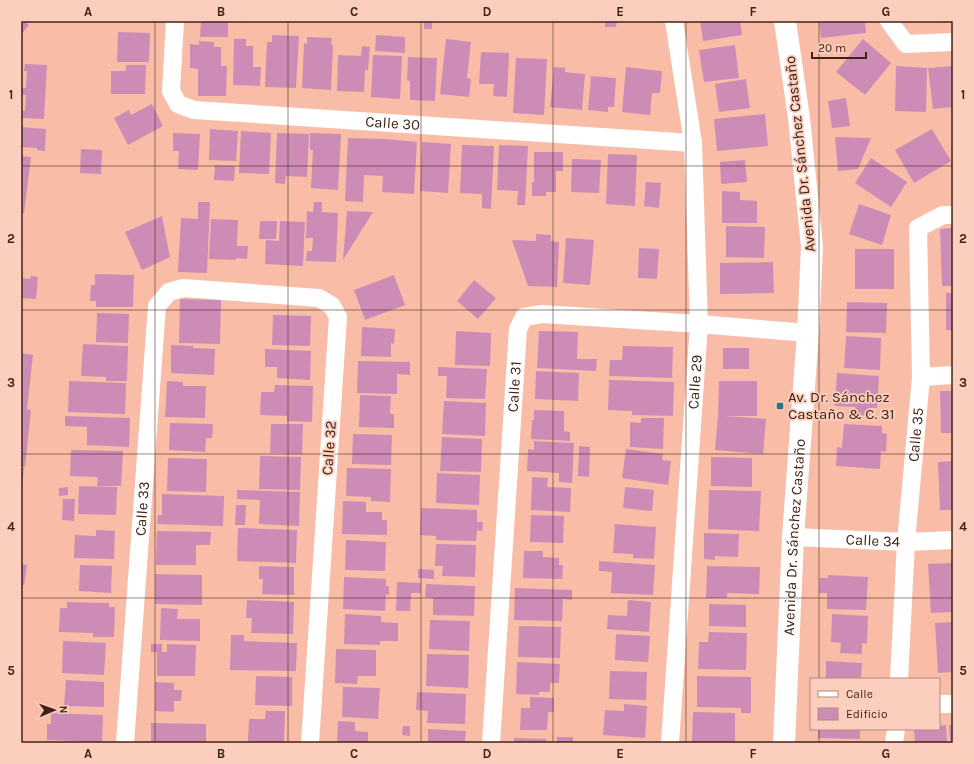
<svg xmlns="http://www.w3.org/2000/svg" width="974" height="764" viewBox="0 0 974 764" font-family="Karla,sans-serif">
<rect width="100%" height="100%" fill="#f9bda7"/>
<path fill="#cd8cb5" d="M21,21H25L29,25L21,35Z
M201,21H228V37H200Z
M424,21H432V29H424Z
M605,21H617L616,27H605Z
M700,21H740L742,35L703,41Z
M819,21H865L866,33L821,38Z
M118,32L150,33L149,62H117Z
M272,35L299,36L296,88L265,87L267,42H272Z
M376,35L405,37V53L375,51Z
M307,37L332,38L331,45H333L331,90L302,88L304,43L307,44Z
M234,39H246V46H253V67H261L260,86L233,85Z
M446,39L471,42L467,78L471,79L469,97L440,94Z
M863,39L891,63L865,95L836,72Z
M199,41L214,42V47H221V66H227L226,96H198V69L190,68V44L199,45Z
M735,45L739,78L704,82L699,50Z
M362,46L370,47L368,70H365L364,92L337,91L338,55L361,56Z
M481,52L509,53L507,97L493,96L494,84H479Z
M373,55L402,56L400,99L371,97Z
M408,57L437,58L435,101L410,100V81L407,80Z
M516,58L547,59L544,115L513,113Z
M25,64L47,65L44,119L22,118L23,111H25L26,95H21V88H26L27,71H24Z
M126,65H146L145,94H111V71H126Z
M896,66L927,68L926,112L895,111Z
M953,66V107L933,109L928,68Z
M554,67L565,68V72L585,74L582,110L550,107Z
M626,67L662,71L660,93H652L650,115L622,112Z
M591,76L616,78L614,107H608V112L588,110Z
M746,79L750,108L719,112L715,84Z
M846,98L850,126L832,128L828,101Z
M152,104L163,126L128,145L114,118L129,110L131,115Z
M765,114L768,146L717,151L714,119Z
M21,127L46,129L45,151L37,150V148L21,147Z
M210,129L238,131L236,161L209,160Z
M932,129L951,161L914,183L895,150Z
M241,131L271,133L269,174L239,173Z
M173,133L200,134L198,170L178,169L179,151H173Z
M277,133L309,134L307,177L286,176L285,184L275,183Z
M310,133L341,134L338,190L311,188L313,150H310Z
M835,137L871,138L858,169L838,171Z
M348,138L385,139L383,176L364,175L363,202L345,201Z
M385,139L417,142L414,194L382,192Z
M422,142L451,144L448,193L420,191Z
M462,145L494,146L491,209L482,208V194L460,193Z
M499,145L528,146L525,205H517L518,191L497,190Z
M81,149L102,150L101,174L80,173Z
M534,152H563V171H556V192H546V196H532V182H534Z
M608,154L637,155L635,206L606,204Z
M21,156L31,157L24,213H21Z
M871,158L907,182L891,207L855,183Z
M572,159L601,160L599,193L571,192Z
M745,160L747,182L721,184L720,162Z
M215,165L235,166L234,181L214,180Z
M646,182L661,183L659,208L644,206Z
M722,191L740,192V200L757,201V223H722Z
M198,202H210L207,273L178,272L181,218L198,219Z
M314,202H322V212L338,213L336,262L306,261L307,251H312L313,238H306L307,211L313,212Z
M859,204L891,215L882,245L849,234Z
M347,211L373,212L343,260Z
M162,216L170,257L142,270L125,232Z
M211,219L238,220L237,246H248L247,259L236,258V260L209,259Z
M260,221H277L276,239H259Z
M280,221L305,222L303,266L265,264L266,240L279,241Z
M726,226L765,227L764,258L726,257Z
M953,228V286H942L940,229Z
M536,234L551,235V241L559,242L557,287L528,286L512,240L536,241Z
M566,238L594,240L590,285L563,283Z
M639,248L659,249L657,279L638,278Z
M855,249H894V289H855Z
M773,262L774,293L720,294V263Z
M95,274L134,275L133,307H96V301H90L91,285H95Z
M394,275L405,305L365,320L354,290Z
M31,276L38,277L36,299L21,298V278L30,279Z
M474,280L496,298L478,319L457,301Z
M946,293H953V330H946Z
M180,299L221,300L220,344L179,343Z
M847,302L887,303L886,333L846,332Z
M97,313L129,314L128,343L96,342Z
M273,315L311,316L310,346L272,345Z
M362,327L395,329L394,344L391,343V357L361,356Z
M456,331L491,333L490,366L455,365Z
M539,331L578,332L577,359H597L596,371L537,368Z
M846,336L881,338L880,370L844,368Z
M83,344L128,346L127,381H106V377L81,376Z
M171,345L193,346V348L215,349L214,375L171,373Z
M623,346L673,347L672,378L609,376L610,360H622Z
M723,348H749V369H723Z
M265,349L311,351L310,380L277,378V367H265Z
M21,353L33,355L27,409L31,410L25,467H21Z
M358,361L410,362V375L397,374V394L357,393Z
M438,367L487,369L485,399L446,398L447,376H438Z
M536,371L579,373L578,401L535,399Z
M837,373L879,376L877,408H870V416L855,415V407L835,406Z
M609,380L674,382L673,416L632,415V411L608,410Z
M69,381L126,383L125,414L68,412Z
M167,381L183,382V386H206L205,418L165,417Z
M719,381H757V416H724L766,419L763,454L715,450L718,416Z
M275,385L313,386L312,422L287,421V416L260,415L261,392H274Z
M940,391H953V433H941Z
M360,395L391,396L390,414H394V428L359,427Z
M444,401L486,403L485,436L442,434Z
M534,410L564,411V431L570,432V441L531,439L532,420H534Z
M65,416L130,418L129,447L87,445V427L65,426Z
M641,418H664L663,449L630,447V422L641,423Z
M170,423L213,424L212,438H206L205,452L169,450Z
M271,424H303L302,454L270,453Z
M844,424L882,426V433L887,434L886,452L881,451L880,469L836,466L837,447L842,448Z
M353,434L392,435L391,465L352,464Z
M442,437L482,439L481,472L440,471Z
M534,441L574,443L572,483L559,482V473L527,471L528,449L534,450Z
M579,446L590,447L589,477L578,476Z
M626,449L663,454L662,460L671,461L668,485L622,478Z
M71,450L123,451L121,486H97L98,477L70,476Z
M260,456L301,457L300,490L259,489Z
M711,457L752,458V487L711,486Z
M168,458L207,459L206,492L167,491Z
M953,461V510H940L938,462Z
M21,468H24L22,487H21Z
M347,468L391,469L390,502L371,501V497L346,496Z
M437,473L480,475L479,505L436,503Z
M532,477L548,478L547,487L571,488L570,512L531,510Z
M79,486L117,487L116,515L78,514Z
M68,487V495L59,496V488Z
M625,487L654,490L652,511L623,508Z
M237,490L300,492L299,526L259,524L260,500L237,499Z
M709,490L761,491L759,531L708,529Z
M162,494L224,496L223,526L157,524L158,515H162Z
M63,499H75L74,521L62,520Z
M343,501L366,502V512H382V520H387V535L342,534Z
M236,505H246L245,525H235Z
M421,508L477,510V522H483L482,531L477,530L476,541L436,540V536L420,535Z
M531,515L564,516L563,543L530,542Z
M615,524L656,527L654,559L633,558V554L613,553Z
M238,528L297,530L296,563L237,561Z
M96,530L115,531L114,559L74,558L75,535L96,536Z
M157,531L211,532L210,545H196V565H156Z
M704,533L739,534L738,557L715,556V560L704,559Z
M346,540L386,542L385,571L345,570Z
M436,544L476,545L475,577L442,576L443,566H435Z
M524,551H543V557L559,558V565H563L562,579L523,578Z
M951,559H953V612L931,613L928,564L951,563Z
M599,561L655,565L653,595L611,593L612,572L599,571Z
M21,564L27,565L24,585L21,584Z
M80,565L112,566L111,593L79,591Z
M259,566L294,567V595L262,594L263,579H259Z
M707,566L760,567L759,594L727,593V598H706Z
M418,569L434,570V579L418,578Z
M155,574L202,575V605L155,604Z
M828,575L868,577L866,610L827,609V593H819L820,578H828Z
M344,577L386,579V586H389V595L386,594L385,611L343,609Z
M397,582L421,583V593H411L410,611H396Z
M426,584L475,586L474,616L433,615V598L425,597Z
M515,588L572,590V600L563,599L562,621L514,620Z
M247,600L294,602L293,634L251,633L252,618H246Z
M628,600L651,602L649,632L607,629L608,615L627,616Z
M67,602L109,603V607H115L114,637H93V633L59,632L60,608H67Z
M709,604L746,605V627L709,626Z
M161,608L178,609L177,619H200V641L160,640Z
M345,614L381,616V622L398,623V641H380V645L344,644Z
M832,614L868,616L867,644L862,643V654L840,653L841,643L831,642Z
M430,620L470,621L469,651L429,649Z
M953,622V672L938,673L935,623Z
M519,626L561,627L560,658L518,657Z
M709,632L747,633L746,670L698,669L699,642H708Z
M616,634L650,636L648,662L615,660Z
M231,635H244V641L297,643L296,671L230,670Z
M63,641L106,643L104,675L62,673Z
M151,644H162V652H167V644L196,645L195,676H157V652H151Z
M336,649L376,650V676H358L357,684L335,683Z
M427,654L469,655L468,688L426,686Z
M826,661L862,663L861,679H826Z
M517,662L560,664L559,683H550V692H539V695L516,694Z
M610,671L647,672L646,700L609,699Z
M256,676L292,677V706L255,705Z
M697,676L751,677V713H741V708L697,707Z
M66,680L104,682V707L64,706Z
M155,682L174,683V690H182L181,701H174V712L155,711Z
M343,687L380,688L378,719L342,717Z
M417,692L466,694L465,724L427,723L428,711L416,710Z
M530,697L554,698V712H548L547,730H520L521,708H530Z
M624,704L647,706L645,738L603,735L605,710L624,711Z
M266,711H285L284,743L248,742L249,719H265Z
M693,712L735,713V743H692Z
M51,713L103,715L102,742L47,740V724H51Z
M338,721L355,722V731L368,732V743H337Z
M151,723L206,724V743H151Z
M946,725L947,743H915L914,729H939V726Z
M949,725H953V743H950Z
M403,726H410V736L402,735Z
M428,729L466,731L465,741L472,742V743H428Z
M818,729H860V739L818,738Z
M557,737H573V743H557Z
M514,738L546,739V743H514Z"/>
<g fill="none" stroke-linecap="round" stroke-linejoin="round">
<g stroke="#fff" stroke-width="18">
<path id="s1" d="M175,21L171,91L178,104L194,110L693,143"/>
<path d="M889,21L906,44L953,42"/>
<path d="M921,377L953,375"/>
<path id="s2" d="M793,537L906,542L953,540"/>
<path id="s3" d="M899,679L906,542L921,377L918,228L943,215H953"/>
<path d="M939,704H953"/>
<path id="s4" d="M125,743L157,306L169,292L183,288L319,298L332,306L338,317L310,743"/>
<path id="s5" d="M491,743L518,329L524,317L542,314L699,324L808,333"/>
<path id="s6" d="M670,743L699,324L693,143L674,21"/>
<path d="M894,743L896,729"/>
</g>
<path stroke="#fff" stroke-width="22" id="s7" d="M784,743L793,537L808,333L812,247L799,118L785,21"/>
</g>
<path fill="none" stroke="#402318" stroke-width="1" stroke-opacity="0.55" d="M155,21V743M288,21V743M421,21V743M553,21V743M686,21V743M819,21V679M21,166H953M21,310H953M21,454H953M21,598H953M819,729V743"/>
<rect fill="#327286" stroke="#fccebd" stroke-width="1.5" x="776" y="402" width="8" height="8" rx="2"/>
<g text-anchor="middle" stroke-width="3.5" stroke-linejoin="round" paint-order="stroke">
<g font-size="15" fill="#402318" stroke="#fccebd">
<text dy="5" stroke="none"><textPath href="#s1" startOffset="301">Calle 30</textPath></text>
<text transform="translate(800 154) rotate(-96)" y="5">Avenida Dr. Sánchez Castaño</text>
<text dy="5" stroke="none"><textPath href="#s6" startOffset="362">Calle 29</textPath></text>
<text dy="5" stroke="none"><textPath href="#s5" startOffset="357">Calle 31</textPath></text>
<text dy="5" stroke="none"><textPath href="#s3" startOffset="245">Calle 35</textPath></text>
<text transform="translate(329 448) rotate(-86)" y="5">Calle 32</text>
<text dy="5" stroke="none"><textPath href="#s4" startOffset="235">Calle 33</textPath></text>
<text dy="5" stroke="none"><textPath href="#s7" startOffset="206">Avenida Dr. Sánchez Castaño</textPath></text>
<text dy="5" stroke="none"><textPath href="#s2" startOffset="80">Calle 34</textPath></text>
</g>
<g font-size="15" fill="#402318" stroke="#fccebd" text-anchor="start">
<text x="788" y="402">Av. Dr. Sánchez<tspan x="788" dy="17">Castaño &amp; C. 31</tspan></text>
</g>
</g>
<rect width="974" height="764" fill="none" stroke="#fccebd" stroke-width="44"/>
<rect x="810" y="678" width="130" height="52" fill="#fccebd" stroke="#b18a7b"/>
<rect x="818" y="691" width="20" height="6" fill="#ffffff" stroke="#b18a7b"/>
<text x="846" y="698" font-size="12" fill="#402318">Calle</text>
<rect x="818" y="708" width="20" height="12" fill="#cd8cb5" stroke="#b18a7b"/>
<text x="846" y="718" font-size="12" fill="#402318">Edificio</text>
<g transform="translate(54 710) rotate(88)" stroke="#fccebd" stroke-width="3" paint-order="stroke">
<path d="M0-3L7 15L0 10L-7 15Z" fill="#402318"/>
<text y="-6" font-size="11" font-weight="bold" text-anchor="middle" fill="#402318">N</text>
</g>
<path d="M812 52v6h54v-6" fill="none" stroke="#402318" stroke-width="2"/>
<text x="818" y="52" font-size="12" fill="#402318" stroke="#fccebd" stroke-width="3" paint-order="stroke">20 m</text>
<rect x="22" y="22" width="930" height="720" fill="none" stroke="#402318" stroke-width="1.5"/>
<g font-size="13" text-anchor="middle" font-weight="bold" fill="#402318">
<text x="88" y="16">A</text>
<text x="221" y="16">B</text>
<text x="354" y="16">C</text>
<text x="487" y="16">D</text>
<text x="620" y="16">E</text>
<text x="753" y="16">F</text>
<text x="886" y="16">G</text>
<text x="11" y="99">1</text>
<text x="963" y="99">1</text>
<text x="11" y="243">2</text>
<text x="963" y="243">2</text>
<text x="11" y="387">3</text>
<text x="963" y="387">3</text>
<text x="11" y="531">4</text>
<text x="963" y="531">4</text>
<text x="11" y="675">5</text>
<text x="963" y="675">5</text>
<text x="88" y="758">A</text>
<text x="221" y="758">B</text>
<text x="354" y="758">C</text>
<text x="487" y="758">D</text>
<text x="620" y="758">E</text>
<text x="753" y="758">F</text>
<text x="886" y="758">G</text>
</g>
</svg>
